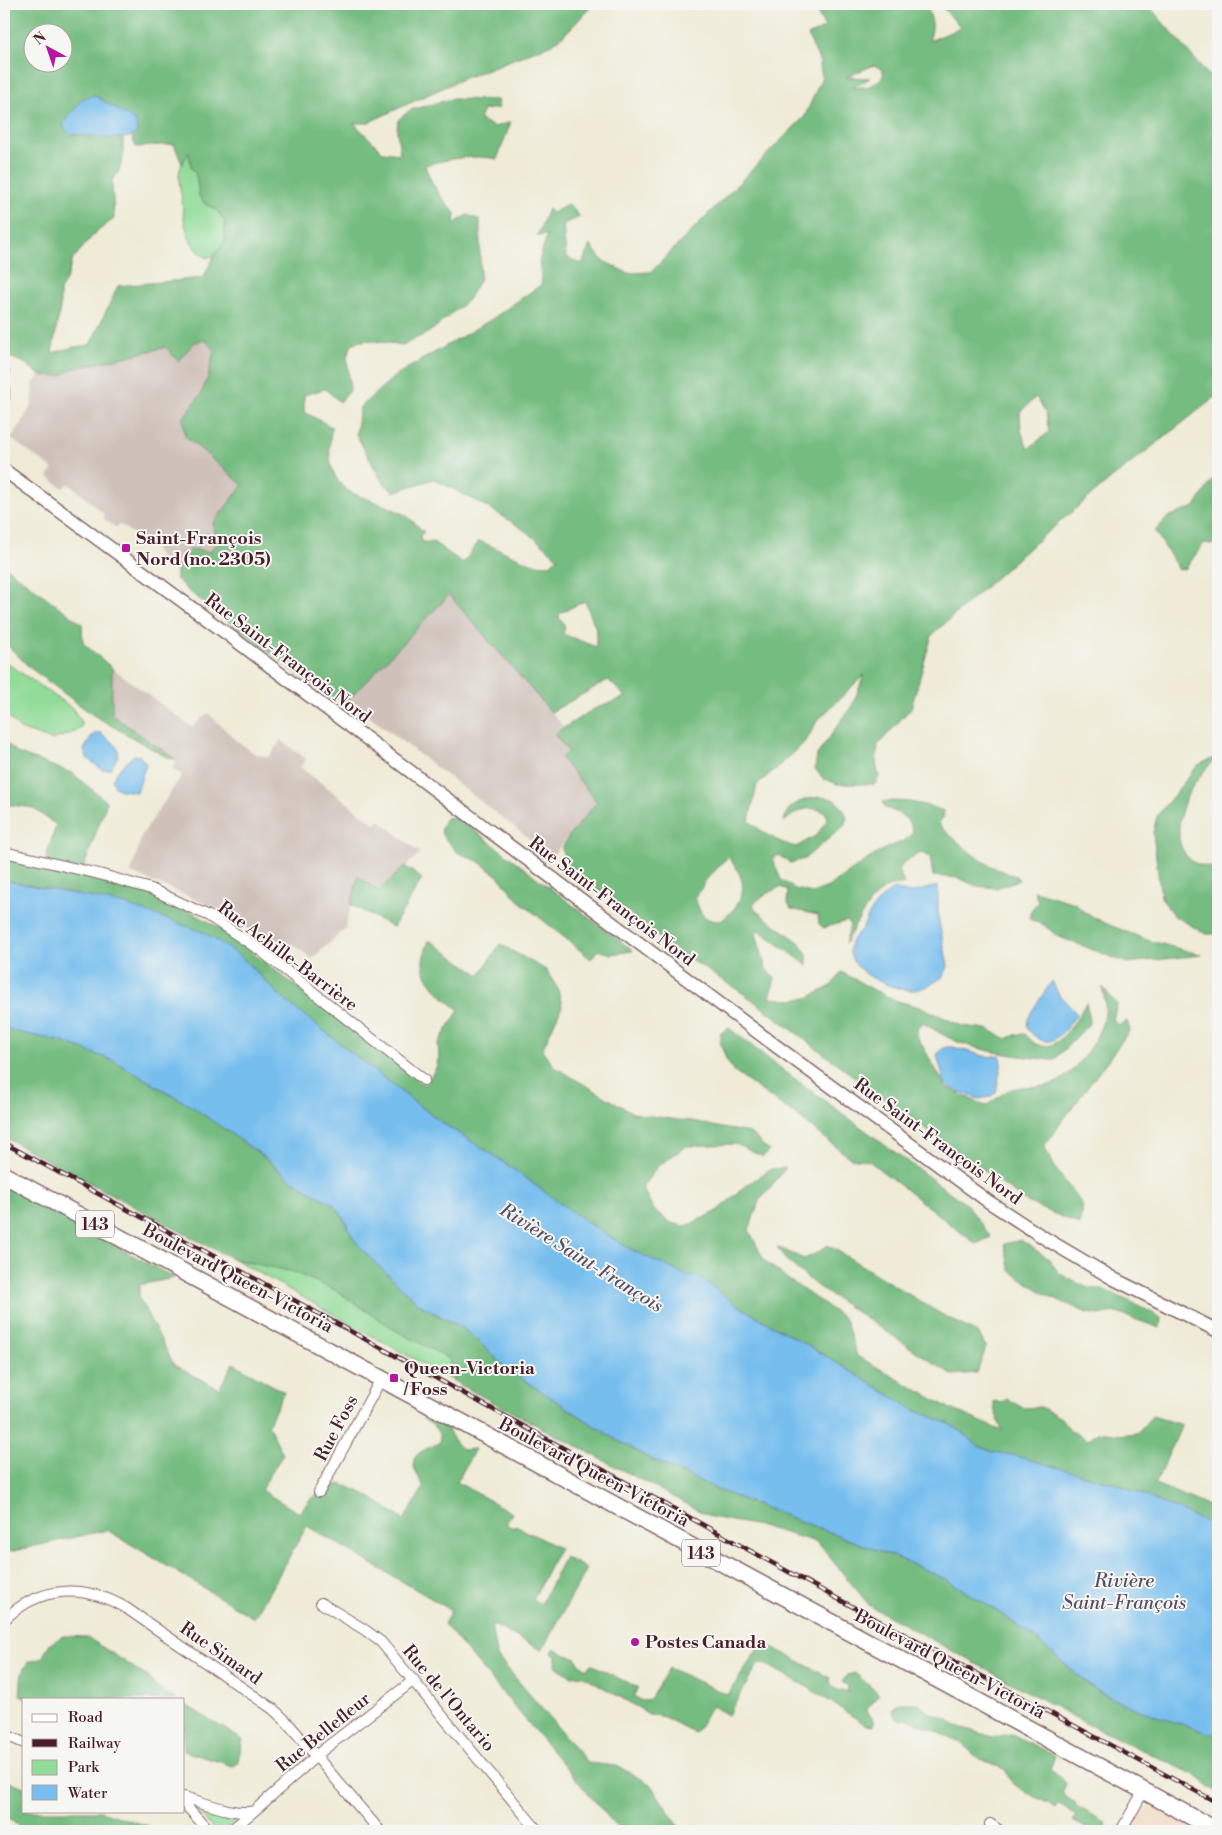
<svg xmlns="http://www.w3.org/2000/svg" width="1222" height="1835" viewBox="0 0 1222 1835" font-family="'Libre Bodoni',serif">
<rect width="100%" height="100%" fill="#f6f6f2"/>
<filter id="ink" filterUnits="userSpaceOnUse"><feTurbulence type="fractalNoise" baseFrequency=".02" numOctaves="2"/><feDisplacementMap in="SourceGraphic" scale="10" xChannelSelector="R" yChannelSelector="G"/><feConvolveMatrix kernelMatrix="1 2 1 2 8 2 1 2 1" color-interpolation-filters="sRGB"/></filter>
<filter id="wash" filterUnits="userSpaceOnUse"><feTurbulence type="fractalNoise" baseFrequency=".0096" numOctaves="4" result="noise"/><feDisplacementMap in="SourceGraphic" scale="20" xChannelSelector="R" yChannelSelector="G"/><feGaussianBlur stdDeviation="1.12" result="paint"/><feColorMatrix in="noise" values="0 0 0 0 0 0 0 0 0 0 0 0 0 0 0 0 0 1.4 0 .05"/><feComposite in="paint" operator="in"/></filter>
<g filter="url(#wash)">
<rect width="100%" height="100%" fill="#efebd7"/>
<path fill="#f2d5be" d="M1152,1806H1157L1205,1831H1129L1141,1812Z"/>
<path fill="#cfc1ba" d="M205,340L214,350L208,377L201,394L183,418L185,436L243,485L213,523L216,537L215,547L210,552L191,549L176,569L160,558L155,549L122,526L118,525L116,528L104,519V514L71,485L67,484L63,488L48,477L53,469L11,439L32,405L33,383L40,375L60,376L73,369L166,347L178,361L195,342Z
M449,594L564,727L554,734L568,751L561,758L598,802L552,856L348,700Z
M112,668L192,727L208,713L237,741L255,754L269,757L281,740L306,759L300,767L375,824L380,820L420,853L379,891L358,876L345,929L312,959L292,943L281,956L254,932L215,907L131,873L142,835L182,775L172,769L176,763L175,759L112,715Z"/>
<path fill="#90dc98" stroke="#6d7e62" d="M189,152L191,167L196,174L199,196L205,204L217,210L225,222V241L215,254L207,258C186,245 184,223 182,200C181,193 179,185 179,177C179,168 184,159 189,152Z
M4,661L72,708L83,724L77,731L52,740L20,729L4,712Z
M234,1259L294,1272L337,1291L397,1331L450,1359L455,1382Z
M203,1809L234,1817L235,1821L225,1831H215L199,1813Z"/>
<path fill="#74bc80" stroke="#5f6e56" fill-rule="evenodd" d="M4,4H594C579,18 569,33 552,44L462,79L367,123H354L383,152L400,154L397,131L398,120L410,110L452,99L497,100L499,108L483,110L479,119L494,127L511,122L497,159C472,154 449,159 425,165C430,183 442,199 455,213L454,224L467,215L480,220V279L468,300L431,331L403,345L366,340L353,343L347,356L350,391L340,402L325,389L304,395V412L332,427C327,450 328,481 352,493C368,500 387,505 403,514C411,518 417,526 424,532L420,535L421,542H433L463,563L479,541L533,564L550,565L558,558C524,524 476,501 434,479L393,492L381,480L356,434L360,407L396,375L492,319L542,284L539,262L547,235L537,236L548,209L552,213L569,204L580,217L563,224L566,257L582,264L590,245L602,260L627,273L651,272L805,116L822,77L819,60L808,36L825,27L813,4H933L927,9C934,21 933,29 929,41L958,29L960,26L939,4H1147L1218,86V395L1112,478L1030,547L932,635L911,708L878,745L876,764L879,776L875,784H838L824,779L815,769L817,755L853,704L864,675L817,721L807,739L796,751L757,785L749,821C764,834 777,842 796,847L817,835L827,820L826,813C810,803 797,811 784,822C785,819 785,816 786,814C792,800 819,794 832,799C839,802 844,810 847,817L844,826L804,859L790,863L779,855L772,858L781,880L795,889L812,893L828,887L870,858L885,849L903,841L913,833C911,818 897,812 885,808L883,802C903,799 925,804 943,811L944,816L939,823L942,828C968,850 982,866 1016,876L1019,880L996,888L976,886L959,878L933,876L930,857L921,852L903,863L898,871L904,883C899,884 893,885 888,887C868,898 856,925 845,944L850,925L847,921L823,928L819,924L818,915L791,909L787,902L788,890L780,887L764,895L753,904L756,911L799,942L807,954V965L759,930L756,933L766,969L775,978L770,998L790,1000L808,998L831,986L841,972L891,999L923,1008L962,1026L987,1029L1007,1039L1015,1035L1025,1034C1028,1037 1032,1042 1036,1044C1058,1056 1077,1018 1086,1003L1090,1020L1088,1025L1056,1058L1051,1060C1020,1056 988,1053 958,1042C946,1037 935,1030 923,1023L917,1028L918,1038L946,1087L985,1106C993,1102 999,1096 1007,1091C1021,1084 1039,1089 1053,1084C1073,1077 1099,1038 1104,1018C1107,1008 1104,996 1102,987L1117,1004L1113,1020L1119,1025L1127,1021L1130,1030L1044,1146L1057,1171L1082,1204L1080,1225L1025,1201L860,1081L750,998L667,944L615,902L576,875L565,865L562,848L569,836L597,802L561,758L568,751L554,734L594,709L626,697L608,680L551,712L449,595L348,700L329,697L186,589L176,578V569L191,549L210,552C218,544 215,534 213,523L243,485L185,436L183,418L201,394L208,377L214,350L205,340L195,342L178,361L166,347L73,369L60,376L40,375L25,363L4,355ZM32,32H62V62H32ZM874,65L883,70V77L871,86L852,88L870,78L846,77ZM94,95L135,121L137,132L132,137L136,147L174,144L182,164L189,153L191,167L196,174L199,196L205,204L217,210L225,222V241L215,254L203,278L118,286L90,345L74,347L52,353L60,308V291L67,278L73,259L95,233L114,219L112,180L118,173L123,159V139L70,134ZM1036,397L1046,413L1049,432L1028,449L1021,431L1020,412ZM585,601L596,629V647L563,634L565,626L559,618L560,613ZM728,857C750,883 747,900 721,921C703,921 701,914 695,899L706,880Z
M1218,471V545L1204,543L1186,568L1179,570L1155,531L1168,517L1195,507Z
M4,566L82,624L83,643L112,668V715L175,759L168,758L93,715L29,667L4,642Z
M4,741L19,754L72,773L107,802L82,872L173,902L220,928L425,1085L436,1068L439,1056L438,1044L459,1010C446,1000 421,979 423,960C424,953 427,947 429,940L480,975L500,944L546,970L558,989L562,1006L542,1050L556,1068L633,1113L678,1120L693,1121L717,1127L750,1133L769,1151L763,1157L736,1144L686,1146L657,1167L642,1187L654,1210L671,1223L686,1226L716,1212L745,1186L771,1169L786,1168L759,1201L749,1230L764,1260L786,1278L845,1319L857,1356L949,1408L1002,1431L994,1408V1401L1001,1403L1007,1399L1023,1408L1041,1407L1061,1418L1071,1431L1088,1440L1098,1432L1120,1435L1137,1433L1152,1416L1182,1425L1155,1484L1218,1510V1527L1151,1500L1037,1463L993,1452L978,1446L961,1431L947,1423L916,1411L824,1355L737,1305L701,1278L688,1276L664,1266L630,1249L588,1223L492,1154L447,1126L409,1098L281,997L250,965L57,891L4,880V856L44,864L56,825L33,808L4,804Z
M1218,756C1198,777 1180,797 1179,828C1178,841 1181,853 1193,862C1199,866 1211,867 1218,869V874L1209,877L1218,883V934H1206L1173,915L1161,897L1153,833L1157,816L1198,765Z
M457,817L633,951L612,954L598,950L591,959L518,900L498,876L478,861L457,852L442,835L441,828L446,818Z
M405,866L422,879L393,927L351,905L358,876L379,891Z
M1034,891L1075,903L1084,912L1107,924L1147,940L1202,955L1127,963L1057,936L1044,925L1030,919L1031,910L1038,902Z
M729,1028L779,1067L967,1205L991,1237L976,1244L869,1161L850,1158L796,1115L734,1072L726,1059L720,1042L721,1033Z
M4,1029L63,1042L114,1061L194,1108L259,1153L289,1178L334,1205L344,1218L353,1238L433,1313L462,1328L476,1339L507,1369L615,1439L653,1460L726,1493L903,1560L947,1580L997,1611L1036,1639L1089,1685C1128,1710 1174,1721 1218,1736V1793L1195,1775L1085,1723L870,1606L817,1542L764,1527L711,1517L455,1382L450,1359L397,1331L337,1291L294,1272L234,1259L219,1252L4,1137Z
M4,1184L174,1278L139,1285V1298L174,1365L219,1389L233,1363L284,1392L268,1425L283,1454L261,1490L299,1513L310,1499L331,1486L341,1484L365,1494L404,1520L424,1487C407,1458 410,1456 439,1443C442,1431 432,1424 423,1419L425,1415C452,1417 446,1438 463,1450L475,1449L457,1482L512,1513L506,1524L514,1528L516,1526L559,1548L533,1600L541,1604L565,1557L587,1569L542,1650L491,1624L496,1655L588,1763L617,1766L650,1784L682,1831H620L444,1624L451,1610L307,1526L254,1618L107,1530L4,1553V1369L9,1364L4,1360Z
M1021,1240L1049,1259L1058,1272L1067,1278L1088,1288L1105,1290L1140,1306L1161,1318L1160,1328L1114,1312L1099,1315L1087,1313L1045,1294L1010,1271L1004,1244Z
M828,1245L941,1314L979,1334L986,1347L977,1373L952,1375L817,1286L785,1259L777,1247L804,1259L817,1253Z
M63,1636L87,1637L139,1671L150,1679L156,1687L175,1699H29L20,1695C22,1680 19,1674 28,1662L42,1658L50,1644Z
M759,1647H772L830,1678C830,1689 838,1691 847,1692L848,1686L842,1682L847,1675L855,1673L879,1694L866,1710L873,1719V1726L866,1725L811,1689L765,1664L759,1663L728,1715L712,1706L695,1733L664,1717L649,1714L582,1675L571,1676L556,1666V1657L552,1653L554,1648L566,1655L575,1657L580,1664L587,1669L591,1664L638,1688L634,1696L642,1701L650,1699L669,1668L728,1695Z
M899,1703H919L930,1713L949,1720L956,1726L993,1737L1012,1734L1055,1756L1050,1769C1055,1775 1062,1776 1066,1784L1062,1792L1064,1796L1076,1803L1075,1805L1106,1823L1108,1830L1091,1831L1073,1821L1076,1815L1059,1805L1056,1808C1046,1801 1016,1789 1010,1780C1008,1777 1007,1773 1005,1769L978,1758L960,1742L906,1718L902,1720L895,1718L892,1709Z
M184,1704L243,1740L237,1764L233,1766L184,1751Z
M4,1779L24,1787V1811H101L151,1827L157,1831H84L83,1828L56,1829V1831H25L4,1815Z"/>
<path fill="#76beee" stroke="#606e8c" d="M94,95L136,121L137,133C124,144 88,135 70,134L65,129L63,124L82,99Z
M96,733H101C119,749 125,748 110,769L102,770L87,758L84,750L91,737Z
M134,755L140,756L146,764L137,792L121,790L115,787L112,780L119,769Z
M4,880L127,905L203,932L239,955L281,997L409,1098L447,1126L492,1154L588,1223L630,1249L688,1276L701,1278L737,1305L824,1355L916,1411L947,1423L961,1431L978,1446L993,1452L1013,1455L1120,1485L1218,1527V1736C1174,1721 1128,1710 1089,1685L1036,1639L997,1611L947,1580L903,1560L726,1493L653,1460L615,1439L507,1369L476,1339L462,1328L419,1304L365,1253L353,1238L344,1218L334,1205L289,1178L259,1153L194,1108L114,1061L63,1042L4,1029Z
M938,886V917L948,966L944,976C934,983 922,991 909,990C890,989 845,970 850,946C851,937 859,934 863,927C870,911 878,899 893,889L910,893Z
M1052,981L1059,995L1077,1014C1062,1034 1049,1056 1027,1028L1028,1020L1032,1011Z
M947,1047H953L987,1057L1000,1055L1002,1061L996,1092L990,1097L978,1099L953,1089L945,1084L937,1055L941,1050Z"/>
</g>
<g filter="url(#ink)">
<g fill="none" stroke-linecap="round" stroke-linejoin="round">
<g stroke="#846667" stroke-width="12">
<path id="minor" d="M1216,4L1218,6
M4,373V398
M4,852L99,874L151,889L209,916L260,950L424,1080
M319,1492L381,1379
M321,1603L365,1630L381,1642L538,1831
M4,1620C40,1585 84,1584 126,1608L273,1709L286,1721L380,1831
M4,1734L24,1743
M184,1797C203,1802 235,1816 254,1811L323,1750L414,1680
M184,1803L209,1831
M990,1824L1000,1831
M230,1831L254,1811
M1121,1831L1143,1792"/>
</g>
<g stroke="#846667" stroke-width="15">
<path id="tertiary" d="M4,470L230,636L776,1046L989,1202L1046,1239L1114,1279L1218,1331"/>
</g>
<g stroke="#846667" stroke-width="19">
<path id="primary" d="M4,1175L1218,1831"/>
</g>
<use href="#minor" stroke="#fff" stroke-width="10"/>
<use href="#tertiary" stroke="#fff" stroke-width="12"/>
<use href="#primary" stroke="#fff" stroke-width="16"/>
<g stroke="#4a1f2b" stroke-width="4.5">
<path id="rail" d="M4,1143L221,1260L827,1593L1218,1803"/>
</g>
<use href="#rail" stroke="#f6f6f2" stroke-width="2.5" stroke-dasharray="8" stroke-linecap="butt"/>
</g>
</g>
<g fill="#b5179e" stroke="#f6f6f2" stroke-width="2">
<rect x="121" y="543" width="10" height="10" rx="2.5"/>
<rect x="389" y="1373" width="10" height="10" rx="2.5"/>
<circle cx="635" cy="1642" r="5"/>
</g>
<g text-anchor="middle" stroke-width="4" stroke-linejoin="round" paint-order="stroke">
<g fill="#f6f6f2" stroke="#7e6067" stroke-width="1">
<rect x="76" y="1210.5" width="38" height="27" rx="4"/>
<rect x="682" y="1539.5" width="38" height="27" rx="4"/>
</g>
<g font-size="16" font-weight="bold" fill="#4a1f2b">
<text x="95" y="1230">143</text>
<text x="701" y="1559">143</text>
</g>
<g font-size="18" font-weight="bold" fill="#4a1f2b" stroke="#f6f6f2" text-anchor="start">
<text x="136" y="544">Saint-François<tspan x="136" dy="21">Nord (no. 2305)</tspan></text>
<text x="404" y="1374">Queen-Victoria<tspan x="404" dy="21">/ Foss</tspan></text>
<text x="645" y="1648">Postes Canada</text>
</g>
<g font-size="18" fill="#4a1f2b" stroke="#f6f6f2">
<text transform="translate(288 658) rotate(37)" y="6">Rue Saint-François Nord</text>
<text transform="translate(612 901) rotate(37)" y="6">Rue Saint-François Nord</text>
<text transform="translate(288 956) rotate(37)" y="6">Rue Achille-Barrière</text>
<text transform="translate(938 1141) rotate(36)" y="6">Rue Saint-François Nord</text>
<text transform="translate(238 1278) rotate(28)" y="6">Boulevard Queen-Victoria</text>
<text transform="translate(336 1428) rotate(-62)" y="6">Rue Foss</text>
<text transform="translate(594 1472) rotate(28)" y="6">Boulevard Queen-Victoria</text>
<text transform="translate(221 1653) rotate(35)" y="6">Rue Simard</text>
<text transform="translate(950 1664) rotate(28)" y="6">Boulevard Queen-Victoria</text>
<text transform="translate(449 1698) rotate(50)" y="6">Rue de l'Ontario</text>
<text transform="translate(323 1732) rotate(-39)" y="6">Rue Bellefleur</text>
</g>
<g font-size="19" font-style="italic" fill="#574f66" stroke="#f6f6f2">
<text transform="translate(582 1257) rotate(32)" y="7">Rivière Saint-François</text>
<text x="1124" y="1587">Rivière<tspan x="1124" dy="22">Saint-François</tspan></text>
</g>
</g>
<rect width="1222" height="1835" fill="none" stroke="#f6f6f2" stroke-width="20"/>
<rect x="22" y="1698" width="162" height="115" fill="#f6f6f2" stroke="#b1a0a2"/>
<rect x="32" y="1714" width="25" height="8" fill="#ffffff" stroke="#b1a0a2"/>
<text x="68" y="1722" font-size="15" fill="#4a1f2b">Road</text>
<rect x="32" y="1739" width="25" height="8" fill="#4a1f2b" stroke="#b1a0a2"/>
<text x="68" y="1748" font-size="15" fill="#4a1f2b">Railway</text>
<rect x="32" y="1760" width="25" height="15" fill="#90dc98" stroke="#b1a0a2"/>
<text x="68" y="1772" font-size="15" fill="#4a1f2b">Park</text>
<rect x="32" y="1785" width="25" height="15" fill="#76beee" stroke="#b1a0a2"/>
<text x="68" y="1798" font-size="15" fill="#4a1f2b">Water</text>
<g transform="translate(48 48) rotate(320)"><circle r="24" fill="#f6f6f2" stroke="#b1a0a2"/>
<path d="M0-4L9 19L0 12L-9 19Z" fill="#b5179e"/>
<text y="-8" font-size="14" font-weight="bold" text-anchor="middle" fill="#4a1f2b">N</text>
</g>
</svg>
